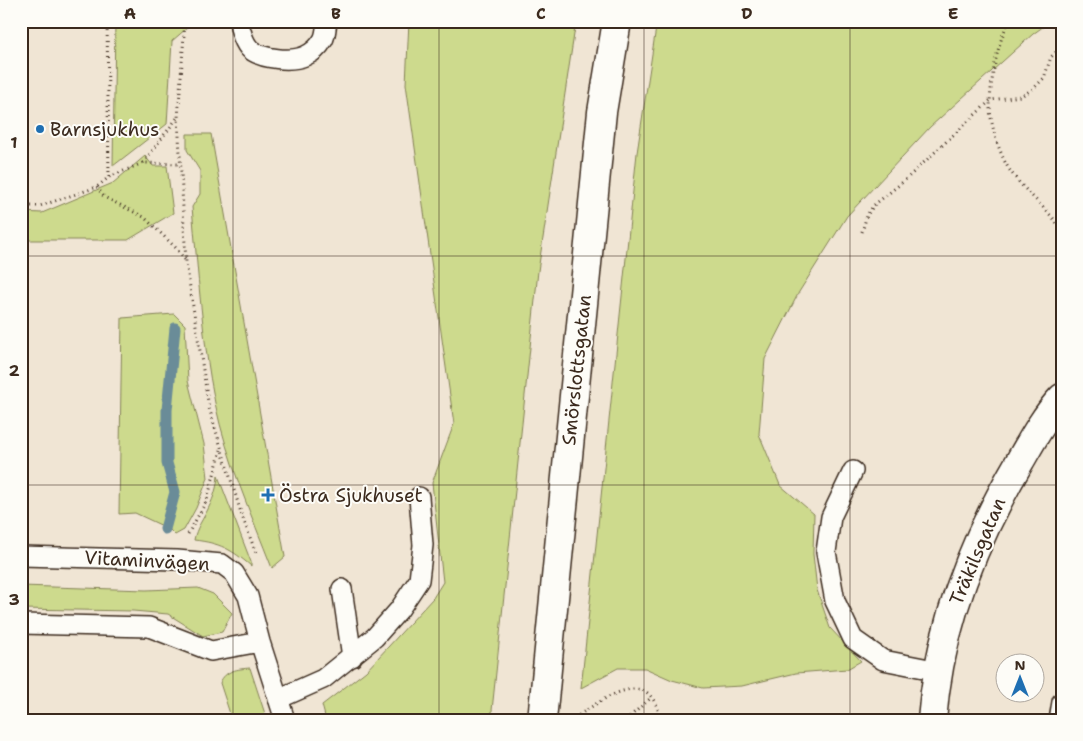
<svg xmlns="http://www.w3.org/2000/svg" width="1083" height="741" viewBox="0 0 1083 741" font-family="'Shantell Sans',sans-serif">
<rect width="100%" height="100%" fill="#f0e5d4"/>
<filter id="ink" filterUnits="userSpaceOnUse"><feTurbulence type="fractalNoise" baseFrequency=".02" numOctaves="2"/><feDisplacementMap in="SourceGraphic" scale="10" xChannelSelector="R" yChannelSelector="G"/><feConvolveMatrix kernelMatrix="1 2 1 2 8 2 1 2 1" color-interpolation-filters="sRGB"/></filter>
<g filter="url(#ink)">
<path fill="#cdda8d" stroke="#848256" d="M115,21H187V28L172,41L167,124L113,166Z
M409,21H576L538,271L491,720H326L322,705L366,671L433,598L443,582L432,483L454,424L406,84Z
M657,21H1051L1033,34L930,127L847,216L799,292L765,359L759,434L780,485L814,514L813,554L817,590L830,628L861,661L847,669L796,673L742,686L703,688L672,680L645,668H618L581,688L637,153Z
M187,134H211L285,557L272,568C251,514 227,460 215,403C202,339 198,272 192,207L200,194V171L187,150Z
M145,156L153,166H167L173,213L128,240H21V212L42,213L113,183Z
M174,314L185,325L188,381L204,444L208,478L196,508L184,530L175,535L169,529L135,513L119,514L122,318Z
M218,476L251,562V566C231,549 220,543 194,540C196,528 204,518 209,507C214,497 217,487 218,476Z
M21,586L146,590L198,588L213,594L232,613L222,632L203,636L168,614L133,611L21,609Z
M250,668L267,720H232L220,683C225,670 238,669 250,668Z"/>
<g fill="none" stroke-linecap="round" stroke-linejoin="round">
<path stroke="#6a8c98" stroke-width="11" d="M165,529L175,492L167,463V410L175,328"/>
<g stroke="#3b2a1e" stroke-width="22">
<path id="service" d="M239,21C240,30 244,44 251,50C263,59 291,62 305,56C312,53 319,47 323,40C326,35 326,27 327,21
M853,471L831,517L826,552L835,601L853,639L883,660L939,671
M21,556L177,560L222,564L234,573L248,596L260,642L285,720
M342,589L352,657
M21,624L149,627L211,651L260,642
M278,699L323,679L375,637L399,610L419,580L423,545L419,497
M1059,720L1062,702"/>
</g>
<g stroke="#3b2a1e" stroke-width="31">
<path id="minor" d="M932,720C939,627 973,541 1020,461C1032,440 1045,416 1062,398"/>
</g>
<g stroke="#3b2a1e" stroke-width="31">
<path id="tertiary" d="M542,720L602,112L617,21"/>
</g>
<path stroke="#3b2a1e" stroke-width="3" stroke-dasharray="1 4" stroke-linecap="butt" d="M107,21L109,177
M185,21L178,118L186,262L209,408L242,516L256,553
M1009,21C997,43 990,83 990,107C990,124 1001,159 1011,172C1026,193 1048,209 1062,230
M143,163L177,118
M97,187L104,197L144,217L175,247L186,261
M21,206H40L97,187L109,177L143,163L181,164
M862,232L867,215L874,205L904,181L991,100L1021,96L1033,89L1044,78L1051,57L1062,46
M188,534L207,500L221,450
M575,718C591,707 636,673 652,698C657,704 659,713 661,720
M626,720L652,697"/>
<use href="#service" stroke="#fdfcf7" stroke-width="19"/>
<use href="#minor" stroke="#fdfcf7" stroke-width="28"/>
<use href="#tertiary" stroke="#fdfcf7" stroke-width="28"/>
</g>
</g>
<path fill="none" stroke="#3b2a1e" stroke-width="1" stroke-opacity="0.55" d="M233,21V720M439,21V720M644,21V720M850,21V720M21,256H1062M21,485H1062"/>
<g fill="#1f6fb2" stroke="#fdfcf7" stroke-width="2">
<circle cx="40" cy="129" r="5"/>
<path d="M265.5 487.5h5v5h5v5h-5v5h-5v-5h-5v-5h5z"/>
</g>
<g text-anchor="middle" stroke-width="4" stroke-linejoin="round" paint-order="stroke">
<g font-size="19" fill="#3b2a1e" stroke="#fdfcf7" text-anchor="start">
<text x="50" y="136">Barnsjukhus</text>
<text x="279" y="502">Östra Sjukhuset</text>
</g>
<g font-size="19" fill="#3b2a1e" stroke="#fdfcf7">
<text transform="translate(576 370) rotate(-84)" y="7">Smörslottsgatan</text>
<text transform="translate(977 551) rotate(-67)" y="7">Träkilsgatan</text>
<text transform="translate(147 560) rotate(3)" y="7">Vitaminvägen</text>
</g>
</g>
<rect width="1083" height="741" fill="none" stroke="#fdfcf7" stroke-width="55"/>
<g transform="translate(1020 678)"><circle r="24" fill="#fdfcf7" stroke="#afa8a0"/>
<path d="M0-4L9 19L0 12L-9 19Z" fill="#1f6fb2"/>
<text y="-8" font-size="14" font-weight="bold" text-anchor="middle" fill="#3b2a1e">N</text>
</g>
<rect x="28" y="28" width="1028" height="686" fill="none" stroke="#3b2a1e" stroke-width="2"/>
<g font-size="16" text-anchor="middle" font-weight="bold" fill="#3b2a1e">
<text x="130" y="19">A</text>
<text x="336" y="19">B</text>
<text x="541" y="19">C</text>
<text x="747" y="19">D</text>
<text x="953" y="19">E</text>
<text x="14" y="148">1</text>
<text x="14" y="376">2</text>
<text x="14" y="605">3</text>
</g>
</svg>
